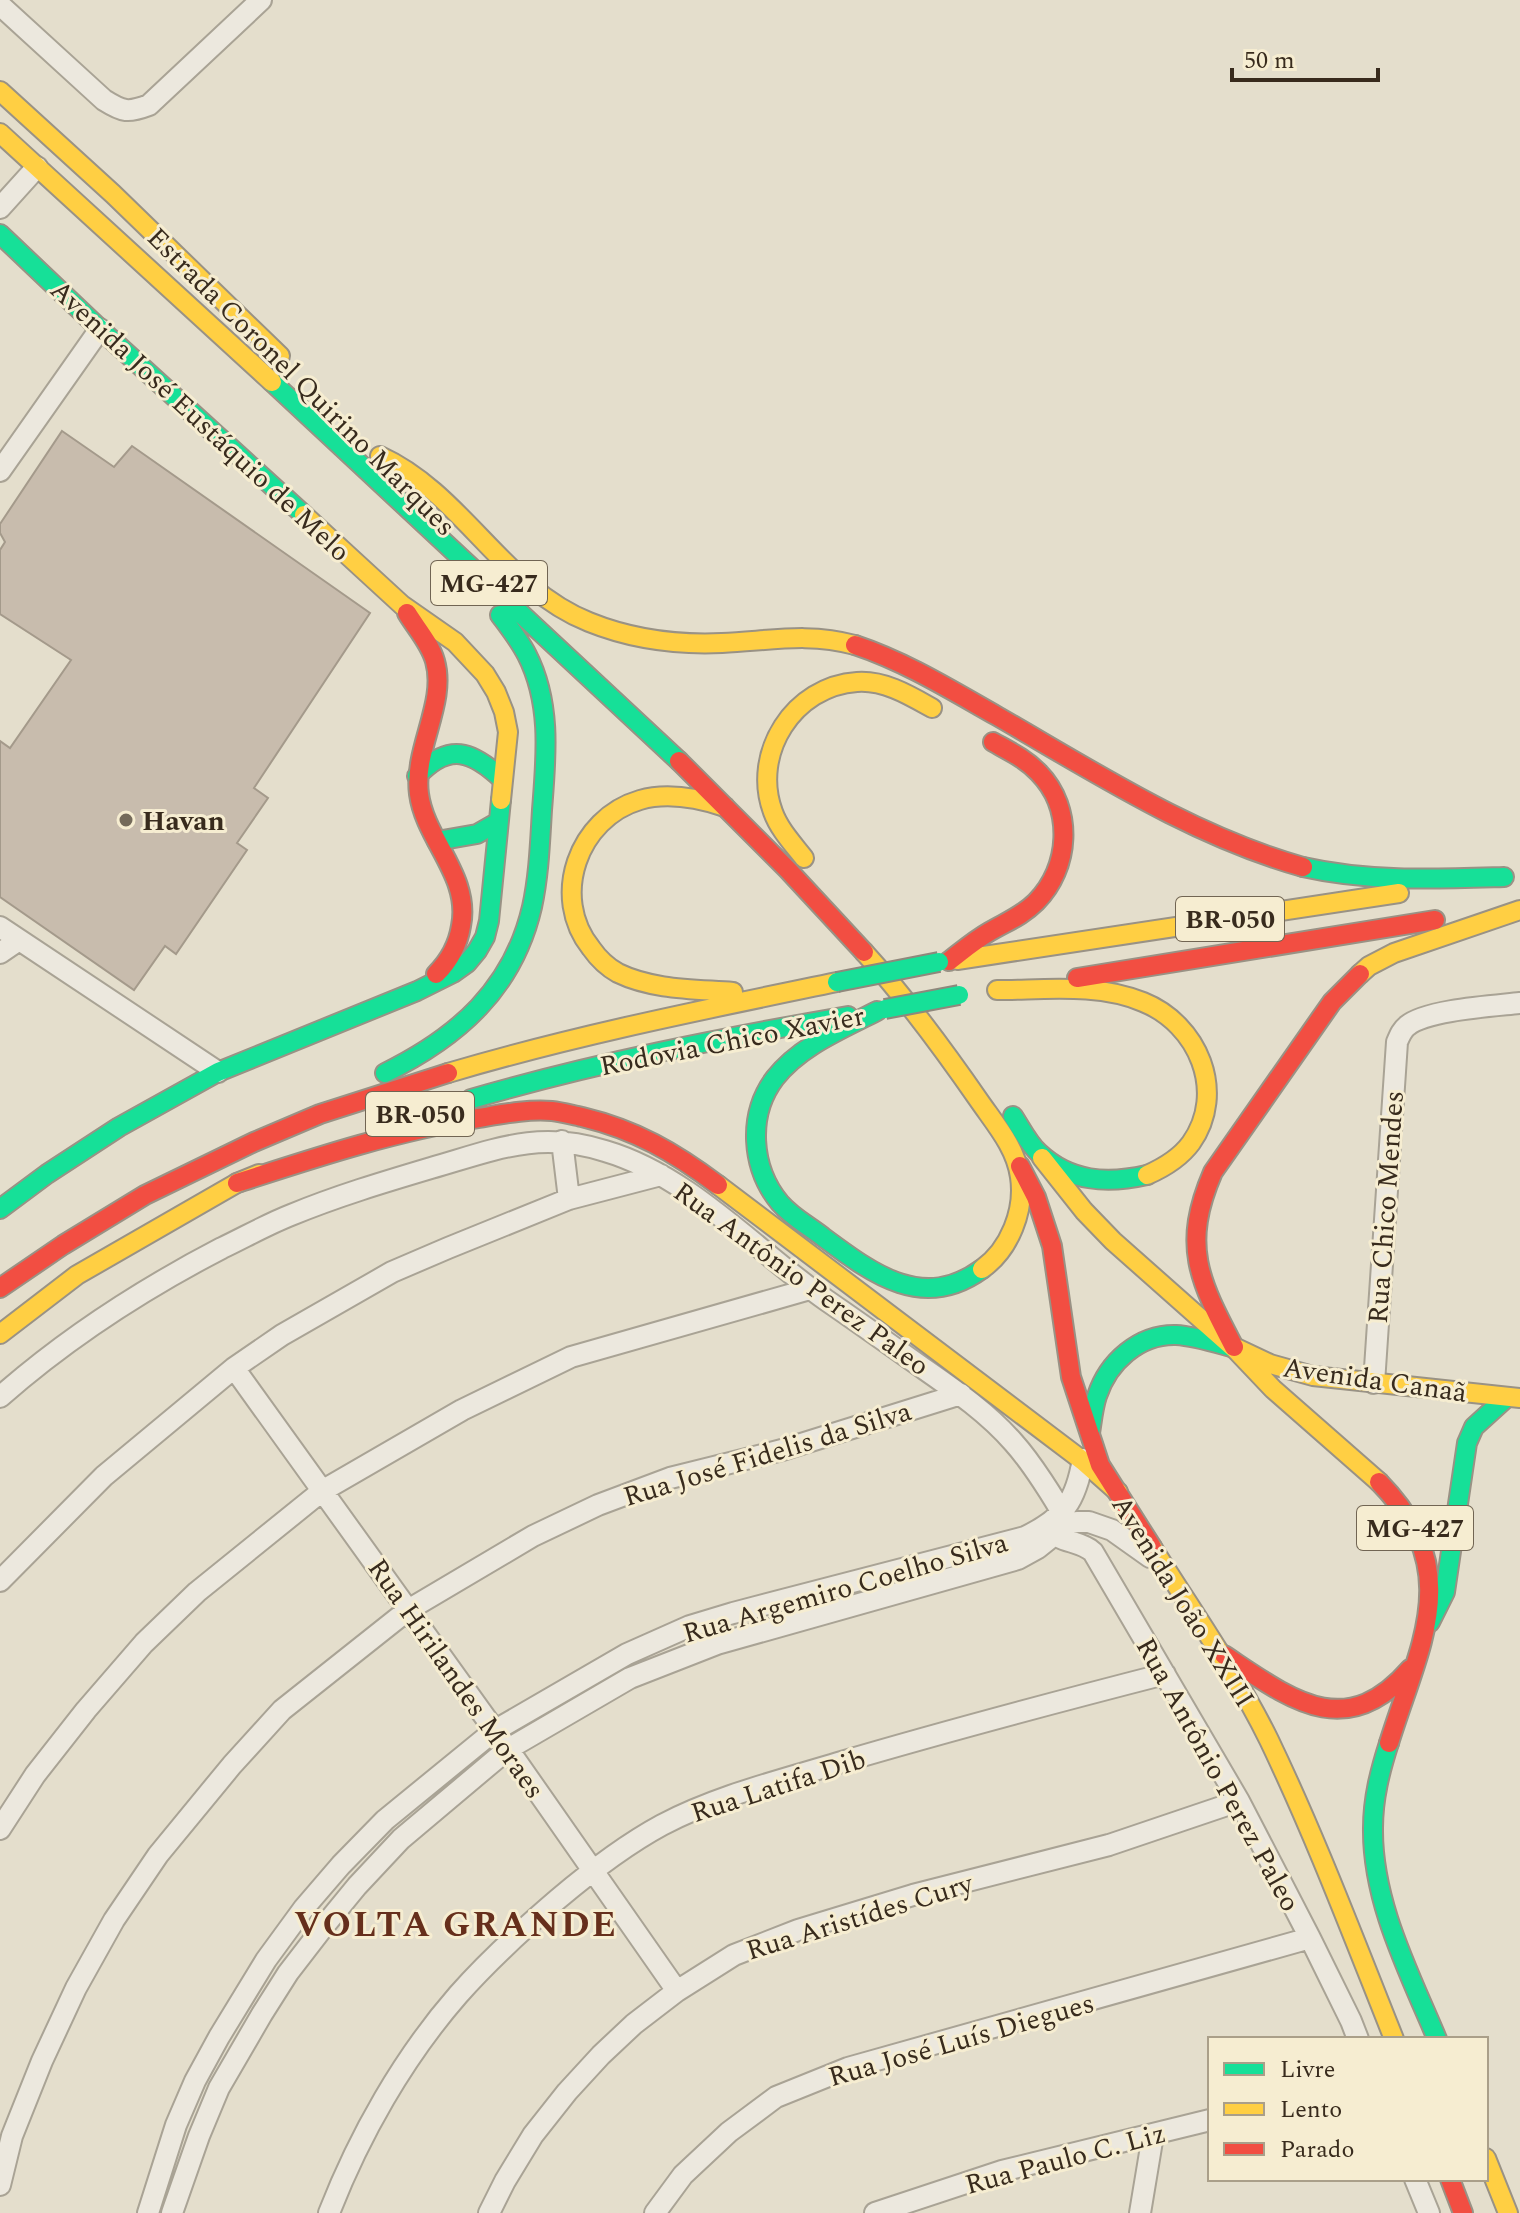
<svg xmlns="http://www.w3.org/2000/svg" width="1520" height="2213" viewBox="0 0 1520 2213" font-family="Spectral,serif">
<rect width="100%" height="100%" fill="#e4decc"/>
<path fill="#c8bcad" stroke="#a49a8b" stroke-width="2" d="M62,431L114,467L132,446L370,613L254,788L268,798L237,843L247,850L176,954L165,946L134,990L0,897V741L10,748L71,660L0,614V550L5,542L0,533V524Z"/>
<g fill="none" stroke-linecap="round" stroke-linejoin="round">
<g stroke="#a9a395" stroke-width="24">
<path id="street" d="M0,5L104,100C123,112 128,113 149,105L261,0
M0,208L37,167
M0,471L100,329
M0,927L218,1072
M0,953L19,940
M562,1141L569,1199
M234,1368L508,1749L677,1991
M1374,1383L1397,1042C1400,1035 1402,1030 1407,1026C1426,1010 1493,1006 1520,1003
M0,1397C67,1338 143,1289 222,1248C245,1237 268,1224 291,1215C337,1196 384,1182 431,1168C494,1150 538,1130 605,1151C690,1176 755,1250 826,1300C858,1322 889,1344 920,1366C953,1389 987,1412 1014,1443C1031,1462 1055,1499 1067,1522
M1048,1528C1058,1543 1080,1540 1093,1552L1239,1801L1310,1938L1351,2021L1358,2039
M0,1581L104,1476L234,1368L282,1335L392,1272L448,1248L569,1199L661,1175
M0,1829L35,1775L86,1710L144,1643L197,1592L322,1491L462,1410L571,1357L810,1289
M1415,2179L1429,2213
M0,2185L12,2136L42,2061L76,1988L114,1920L158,1855L232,1765L282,1710L408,1610L533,1536L598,1505L670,1478L782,1450L961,1394
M148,2213L176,2125L195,2081L219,2037L266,1960L304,1908L341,1865L385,1820L494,1731L627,1654L690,1626L733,1613L1025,1537C1064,1518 1076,1501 1083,1459
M172,2213L199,2136L219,2088L262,2014L288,1973L325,1925L357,1886L401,1839L508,1749L630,1678L717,1644L1018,1559L1038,1548L1068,1524L1077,1522H1089L1112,1530L1150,1557
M329,2213C359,2136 403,2058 458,1995C488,1961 523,1929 558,1899C590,1872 625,1845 662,1825C717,1796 779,1781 838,1763C947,1731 1056,1702 1165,1674
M489,2213L505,2181L533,2135L567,2092L601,2055L634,2024L677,1991L734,1955L798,1930L913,1895L1109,1845L1239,1801
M655,2213L683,2175L729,2132L776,2097L848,2068L1310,1938
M875,2213L1002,2171L1210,2120
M1140,2213L1153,2135"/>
</g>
<g stroke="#999285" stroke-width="22">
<path id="fast" d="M0,234L100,329L304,515
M272,382L679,761
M417,776C449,742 472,751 502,779
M437,841L477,834L498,822
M1303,867C1369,882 1437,879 1504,877
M877,1011C842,1029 800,1046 775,1078C747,1115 751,1168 780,1203C792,1217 809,1226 823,1237C873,1274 923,1312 982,1269
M385,1073C458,1037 513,989 532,907C539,875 540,842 542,810C546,758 552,704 527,655C520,641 510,628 500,615
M471,1099C595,1063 721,1038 848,1016
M1013,1116C1021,1128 1028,1143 1039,1153C1070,1182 1107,1184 1147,1175
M0,1209L47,1174L119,1127L218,1072L417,991L453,973L467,963L477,951L485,937L489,921L501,800
M1090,1433C1092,1421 1093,1408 1097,1396C1108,1362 1139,1334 1176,1335C1194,1336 1213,1342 1231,1347
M1430,1622L1445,1592L1467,1443L1474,1427L1507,1397
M1389,1743C1380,1771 1373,1798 1373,1828C1372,1902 1409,1972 1437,2039"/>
</g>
<g stroke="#999285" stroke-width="22">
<path id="slow" d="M0,91L113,194L280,356
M0,133L272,382
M380,456C463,494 503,588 589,622C631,639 677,645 722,643C769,641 808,632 855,645
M304,515L402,605L455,642L485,674L496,692L504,712L508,732L501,800
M725,807C698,798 668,792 640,800C578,818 550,897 591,948C598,958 607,967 618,973C653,990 695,989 733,992
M804,858C793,844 779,829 773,812C751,753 794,686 857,682C884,680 909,695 932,708
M864,952C907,999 944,1050 980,1102C996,1125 1016,1148 1020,1177C1025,1210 1010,1249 982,1269
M957,960L1399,893
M1360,974L1369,966L1394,953L1520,910
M997,990C1044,990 1098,983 1143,1002C1198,1024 1227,1092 1191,1143C1180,1158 1163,1168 1147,1175
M448,1073C576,1035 707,1009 837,982
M1042,1158L1084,1211L1113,1241L1236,1350L1273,1389L1379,1482
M718,1185L1083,1461L1118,1492
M0,1334L77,1275L237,1183L259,1174
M1236,1348L1270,1364L1313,1376L1520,1398
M1152,1547C1192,1611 1236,1673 1269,1740C1316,1838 1354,1939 1394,2039
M1486,2158L1508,2213"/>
</g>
<g stroke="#999285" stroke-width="22">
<path id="jam" d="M407,613C416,628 430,643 435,661C447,703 413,749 419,794C425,840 471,876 461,926C458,945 450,960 436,974
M855,645C906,662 951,690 997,716C1096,773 1193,836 1303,867
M679,761L788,870L864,952
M949,961C962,951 975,940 989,932C1006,922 1022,916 1036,902C1070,868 1074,809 1039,773C1026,759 1009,751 993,742
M1077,978L1435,920
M1020,1166L1036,1197L1052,1246L1071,1377L1100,1465L1152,1547
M237,1183C317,1157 396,1131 479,1118C503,1114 527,1109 552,1111C562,1112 572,1115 582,1117C636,1130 674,1152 718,1185
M0,1288L63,1245L145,1195L254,1142L320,1114L448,1073
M1234,1347C1199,1280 1181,1246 1213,1172L1332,1002L1360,974
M1379,1482C1466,1571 1420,1643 1389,1743
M1224,1655C1289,1698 1345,1744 1410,1669
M1450,2179L1463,2213"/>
</g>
<use href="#street" stroke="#ece8de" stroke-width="20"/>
<use href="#fast" stroke="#16e098" stroke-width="18"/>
<use href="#slow" stroke="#ffcf43" stroke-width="18"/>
<use href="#jam" stroke="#f24e42" stroke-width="18"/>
<g stroke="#8f887c" stroke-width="22" stroke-linecap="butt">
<path id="fast-bridge" d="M837,982L939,962
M885,1009L959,995"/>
</g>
<use href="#fast-bridge" stroke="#16e098" stroke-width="18"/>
</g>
<circle fill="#746a5a" stroke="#f6edd1" stroke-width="3" cx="126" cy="820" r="8"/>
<g text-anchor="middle" stroke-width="6" stroke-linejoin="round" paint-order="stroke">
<g fill="#f6edd1" stroke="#716553" stroke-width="2">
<rect x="431" y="561" width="116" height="44" rx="6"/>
<rect x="1176" y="897" width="108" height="44" rx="6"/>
<rect x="366" y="1092" width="108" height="44" rx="6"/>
<rect x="1357" y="1506" width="116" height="44" rx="6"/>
</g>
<g font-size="26" font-weight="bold" fill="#382b1d">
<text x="489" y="592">MG-427</text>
<text x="1230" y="928">BR-050</text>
<text x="420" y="1123">BR-050</text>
<text x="1415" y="1537">MG-427</text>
</g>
<g font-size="28" fill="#382b1d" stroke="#f6edd1">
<text transform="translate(302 381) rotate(45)" y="10">Estrada Coronel Quirino Marques</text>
<text transform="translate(201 420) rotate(43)" y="10">Avenida José Eustáquio de Melo</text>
<text transform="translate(732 1040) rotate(-11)" y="10">Rodovia Chico Xavier</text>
<text transform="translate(1385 1207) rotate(-86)" y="10">Rua Chico Mendes</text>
<text transform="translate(802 1278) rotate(36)" y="10">Rua Antônio Perez Paleo</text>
<text transform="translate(1375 1379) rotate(8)" y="10">Avenida Canaã</text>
<text transform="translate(767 1453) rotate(-17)" y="10">Rua José Fidelis da Silva</text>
<text transform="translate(845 1587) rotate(-16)" y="10">Rua Argemiro Coelho Silva</text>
<text transform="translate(1184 1601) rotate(58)" y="10">Avenida João XXIII</text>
<text transform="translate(457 1678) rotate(55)" y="10">Rua Hirilandes Moraes</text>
<text transform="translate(1219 1774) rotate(61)" y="10">Rua Antônio Perez Paleo</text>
<text transform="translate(778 1785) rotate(-18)" y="10">Rua Latifa Dib</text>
<text transform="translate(859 1916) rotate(-17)" y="10">Rua Aristídes Cury</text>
<text transform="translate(961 2039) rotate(-16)" y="10">Rua José Luís Diegues</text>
<text transform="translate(1065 2158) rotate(-15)" y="10">Rua Paulo C. Liz</text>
</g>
<g font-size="28" font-weight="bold" fill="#382b1d" stroke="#f6edd1" text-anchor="start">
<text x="142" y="830">Havan</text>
</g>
<g font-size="36" font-weight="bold" letter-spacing="2" fill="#662f1c" stroke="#f6edd1">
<text x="456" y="1936">VOLTA GRANDE</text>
</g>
</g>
<rect x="1208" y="2037" width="280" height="144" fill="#f6edd1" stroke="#aa9f89" stroke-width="2"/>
<rect x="1224" y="2063" width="40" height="12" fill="#16e098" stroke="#aa9f89" stroke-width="2"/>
<text x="1280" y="2077" font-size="24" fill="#382b1d">Livre</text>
<rect x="1224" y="2103" width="40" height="12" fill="#ffcf43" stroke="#aa9f89" stroke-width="2"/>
<text x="1280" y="2117" font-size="24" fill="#382b1d">Lento</text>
<rect x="1224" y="2143" width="40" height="12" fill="#f24e42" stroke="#aa9f89" stroke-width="2"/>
<text x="1280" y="2157" font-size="24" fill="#382b1d">Parado</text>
<path d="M1232 68v12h146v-12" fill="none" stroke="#382b1d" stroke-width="4"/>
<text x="1244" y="68" font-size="24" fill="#382b1d" stroke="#f6edd1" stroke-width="6" paint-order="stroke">50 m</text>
</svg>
